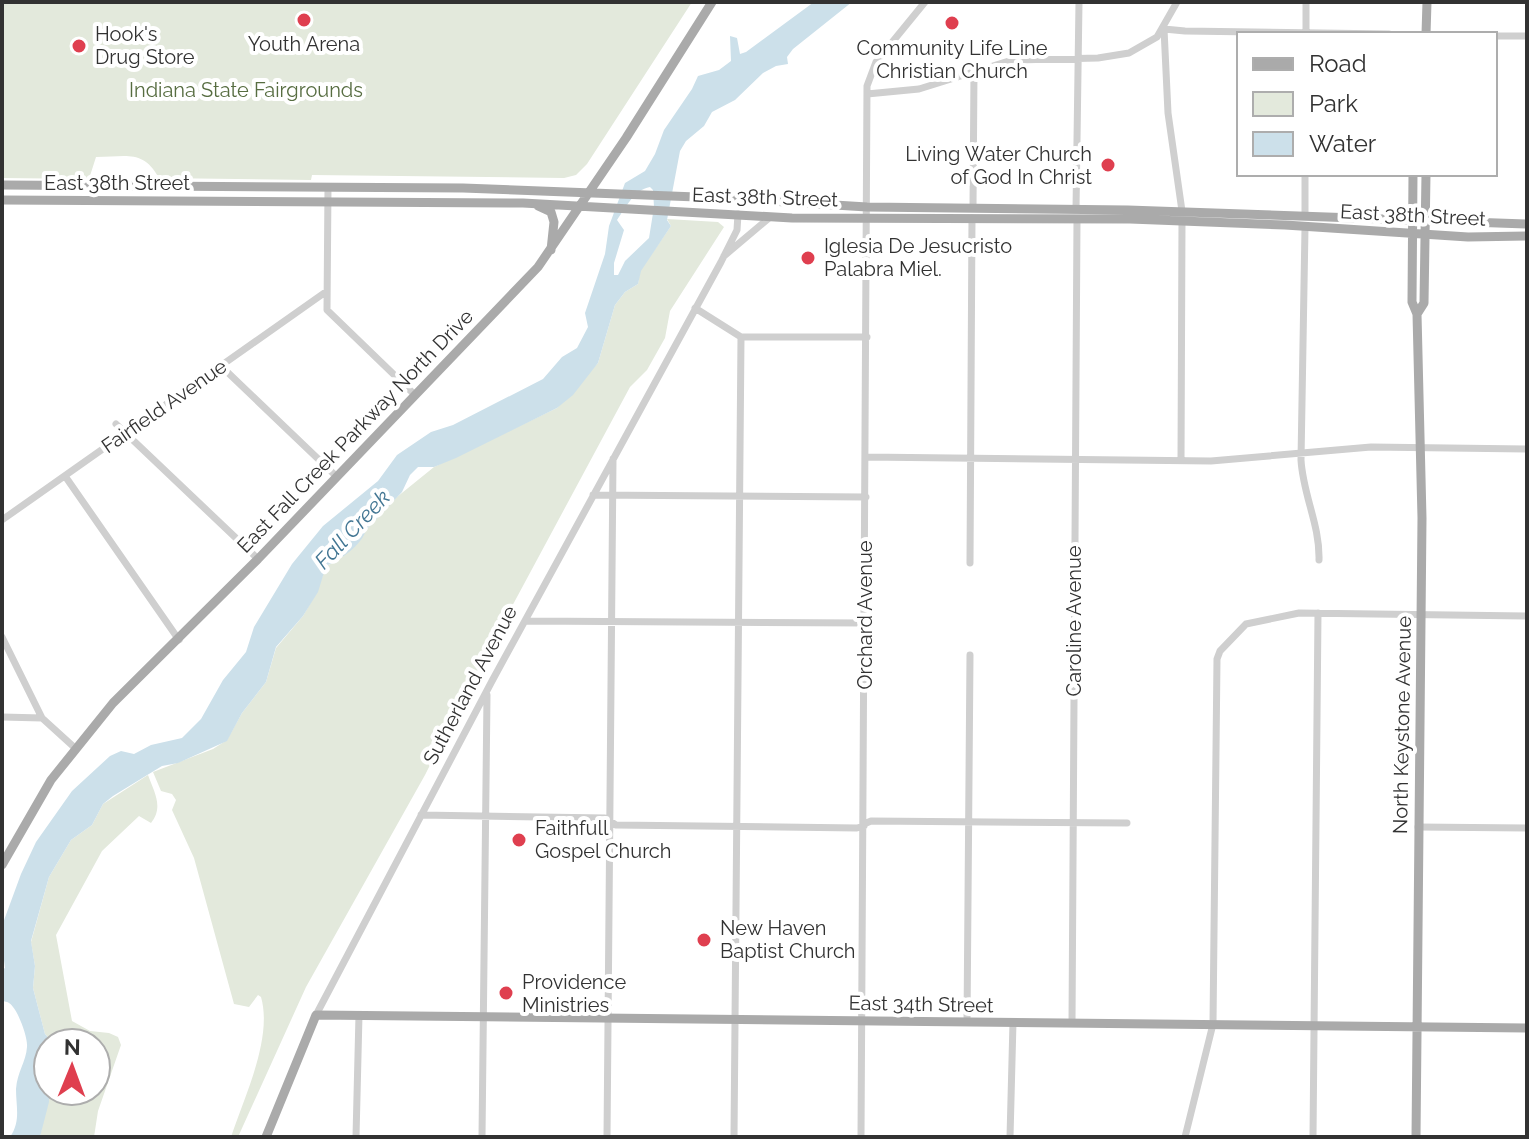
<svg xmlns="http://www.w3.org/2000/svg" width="1529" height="1139" viewBox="0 0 1529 1139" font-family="Raleway,sans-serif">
<rect width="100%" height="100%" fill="#fff"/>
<path fill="#e3e9dc" d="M2,2H692L587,164L576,175L564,178L312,175L311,180L159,178C143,149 126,157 96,157L89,179L2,178Z
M667,219L718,222L724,227L670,311L665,338L647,370L630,387L440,740L439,747L425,775L306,987L238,1137H231C244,1098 273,1038 261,997L258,995L249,1007L234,1004L194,858L172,810L176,800L172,794L161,791L153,772L213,749L227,740L242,713L266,682L276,648L303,616L317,592L326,566L339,560L392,501L434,467L557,408L598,363L615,305L625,292L638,284L640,271L671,226Z
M148,775C154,792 164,807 151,823L139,816L102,851L56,935L72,1021L90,1031L109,1033L118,1037L121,1045L98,1111L94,1137H40L49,1091H96V1043H53L45,1034L33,988L35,966L31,942L49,877L71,840L92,825L103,804Z"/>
<path fill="#cce0ea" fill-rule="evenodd" d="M814,2H852L793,49L787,57L788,64L776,66L763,73L735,100L712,112L704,126L686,141L680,151L667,220L671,226L641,271L638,284L625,292L615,305L598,363L573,395L557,408L456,458L434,467H418L410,475L402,492L366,530C362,545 340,560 326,566L318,592L303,616L276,647L266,682L242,713L227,741L178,763L162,766L113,796L103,804L92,825L71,840L49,877L31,941L35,966L33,988L45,1034L53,1043H48L49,1102L40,1137H10C21,1121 16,1107 16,1089C17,1072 26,1062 27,1047C28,1038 19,1014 13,1007C9,1002 8,1002 2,1001V970L5,968L2,945L3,923L21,874L36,842L72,791L110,756L121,751L134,754L151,745L182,738L201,719L223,680L246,652L254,627L292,564L323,526L378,481L397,455L431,432L453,425L543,379L562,357L577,348L588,327L585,313L605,254L609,226L625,183L645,171L655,154L664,130L692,89L698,76L719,70L731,61L730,36L737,38L740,54L746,52ZM650,187L653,190L654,207L649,238L625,261L618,275H614V263L624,230L617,220C626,207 634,190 650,187Z"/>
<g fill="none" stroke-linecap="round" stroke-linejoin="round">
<path stroke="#cfcfcf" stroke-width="7" d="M1306,34V2
M1495,36H1527
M867,94L919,89L1012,60L1098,58L1129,53L1157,37L1177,2
M328,187L327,310L415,395
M973,207L974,71
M1076,209L1079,2
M1182,211L1168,113L1164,29L1185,31L1389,34
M1305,214V174
M1305,228L1301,460C1303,495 1320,525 1319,560
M724,256L769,218
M695,308L741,337H867
M221,366L336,476
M116,424L258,559
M866,457L1211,461L1371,447L1527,449
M1181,460L1182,221
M65,476L179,640
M593,495L866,497
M2,520L327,291
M970,563L972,218
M526,621L865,623
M2,637L42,718L75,748
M2,717L42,718
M421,815L605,818L616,825L857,828L864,826
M864,824L871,821L1127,823
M1418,827L1527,828
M316,1015L492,681L721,262L737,230L738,214
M967,1022L970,655
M1072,1023L1077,219
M356,1137L359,1015
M482,1137L487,695
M607,1137L613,459
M734,1137L741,337
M861,1137L867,86L876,62L925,2
M1010,1137L1013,1022
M1185,1137L1213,1024L1217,659L1220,651L1246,624L1299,613L1527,616
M1313,1137L1318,613"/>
<path stroke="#aaa" stroke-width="9" d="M1426,34L1427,2
M1413,174L1412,302L1417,314L1422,518L1416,1137
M2,185L463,188L723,198L867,207L1128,210L1527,224
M2,200L523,203L792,218L1130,219L1285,225L1468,237L1527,236
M538,206L551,212L554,222L551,250
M1417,314L1424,303L1426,174
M2,865L51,780L113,703L258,559L538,267L626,138L712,2
M266,1137L316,1015L1527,1028"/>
</g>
<g fill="#df3f4f" stroke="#fff" stroke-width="3">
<circle cx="304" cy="20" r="8"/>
<circle cx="952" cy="23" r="8"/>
<circle cx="79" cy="46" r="8"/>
<circle cx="1108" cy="165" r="8"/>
<circle cx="808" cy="258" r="8"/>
<circle cx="519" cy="840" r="8"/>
<circle cx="704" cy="940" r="8"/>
<circle cx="506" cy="993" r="8"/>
</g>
<g text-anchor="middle" stroke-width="8" stroke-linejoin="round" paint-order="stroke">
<g font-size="20" fill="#323232" stroke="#fff" text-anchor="start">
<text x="95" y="41">Hook's<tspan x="95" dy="23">Drug Store</tspan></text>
<text x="304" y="51" text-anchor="middle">Youth Arena</text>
<text x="952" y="55" text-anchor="middle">Community Life Line<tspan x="952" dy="23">Christian Church</tspan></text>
<text x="1092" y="161" text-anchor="end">Living Water Church<tspan x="1092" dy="23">of God In Christ</tspan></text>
<text x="824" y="253">Iglesia De Jesucristo<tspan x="824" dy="23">Palabra Miel.</tspan></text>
<text x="535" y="835">Faithfull<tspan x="535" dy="23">Gospel Church</tspan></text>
<text x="720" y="935">New Haven<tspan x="720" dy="23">Baptist Church</tspan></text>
<text x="522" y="989">Providence<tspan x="522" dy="23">Ministries</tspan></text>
</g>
<g font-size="20" fill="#576d41" stroke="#fff">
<text x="246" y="97">Indiana State Fairgrounds</text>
</g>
<g font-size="20" fill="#323232" stroke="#fff">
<text x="117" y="190">East 38th Street</text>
<text transform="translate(765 197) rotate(2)" y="7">East 38th Street</text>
<text transform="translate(1413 215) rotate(3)" y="7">East 38th Street</text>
<text transform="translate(164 406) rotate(-35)" y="7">Fairfield Avenue</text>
<text transform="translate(355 431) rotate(-46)" y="7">East Fall Creek Parkway North Drive</text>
<text transform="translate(865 615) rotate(-90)" y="7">Orchard Avenue</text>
<text transform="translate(1074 621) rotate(-90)" y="7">Caroline Avenue</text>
<text transform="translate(470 685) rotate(-62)" y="7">Sutherland Avenue</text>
<text transform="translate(1402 725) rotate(-89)" y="7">North Keystone Avenue</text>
<text transform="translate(921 1004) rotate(1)" y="7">East 34th Street</text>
</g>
<g font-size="22" font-style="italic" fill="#427693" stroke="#fff">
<text transform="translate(352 529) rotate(-47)" y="8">Fall Creek</text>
</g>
</g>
<rect width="1529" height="1139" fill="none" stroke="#323232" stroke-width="8"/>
<rect x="1237" y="32" width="260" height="144" fill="#ffffff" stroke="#adadad" stroke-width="2"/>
<rect x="1253" y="58" width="40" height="12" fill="#aaaaaa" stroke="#adadad" stroke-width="2"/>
<text x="1309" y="72" font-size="24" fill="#323232">Road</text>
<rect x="1253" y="92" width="40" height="24" fill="#e3e9dc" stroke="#adadad" stroke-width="2"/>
<text x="1309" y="112" font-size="24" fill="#323232">Park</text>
<rect x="1253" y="132" width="40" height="24" fill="#cce0ea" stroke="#adadad" stroke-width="2"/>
<text x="1309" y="152" font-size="24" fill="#323232">Water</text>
<g transform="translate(72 1067) rotate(1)"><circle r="38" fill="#ffffff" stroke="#adadad" stroke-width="2"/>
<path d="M0-6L14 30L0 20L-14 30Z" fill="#df3f4f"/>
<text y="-12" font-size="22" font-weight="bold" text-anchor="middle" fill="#323232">N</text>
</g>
</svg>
